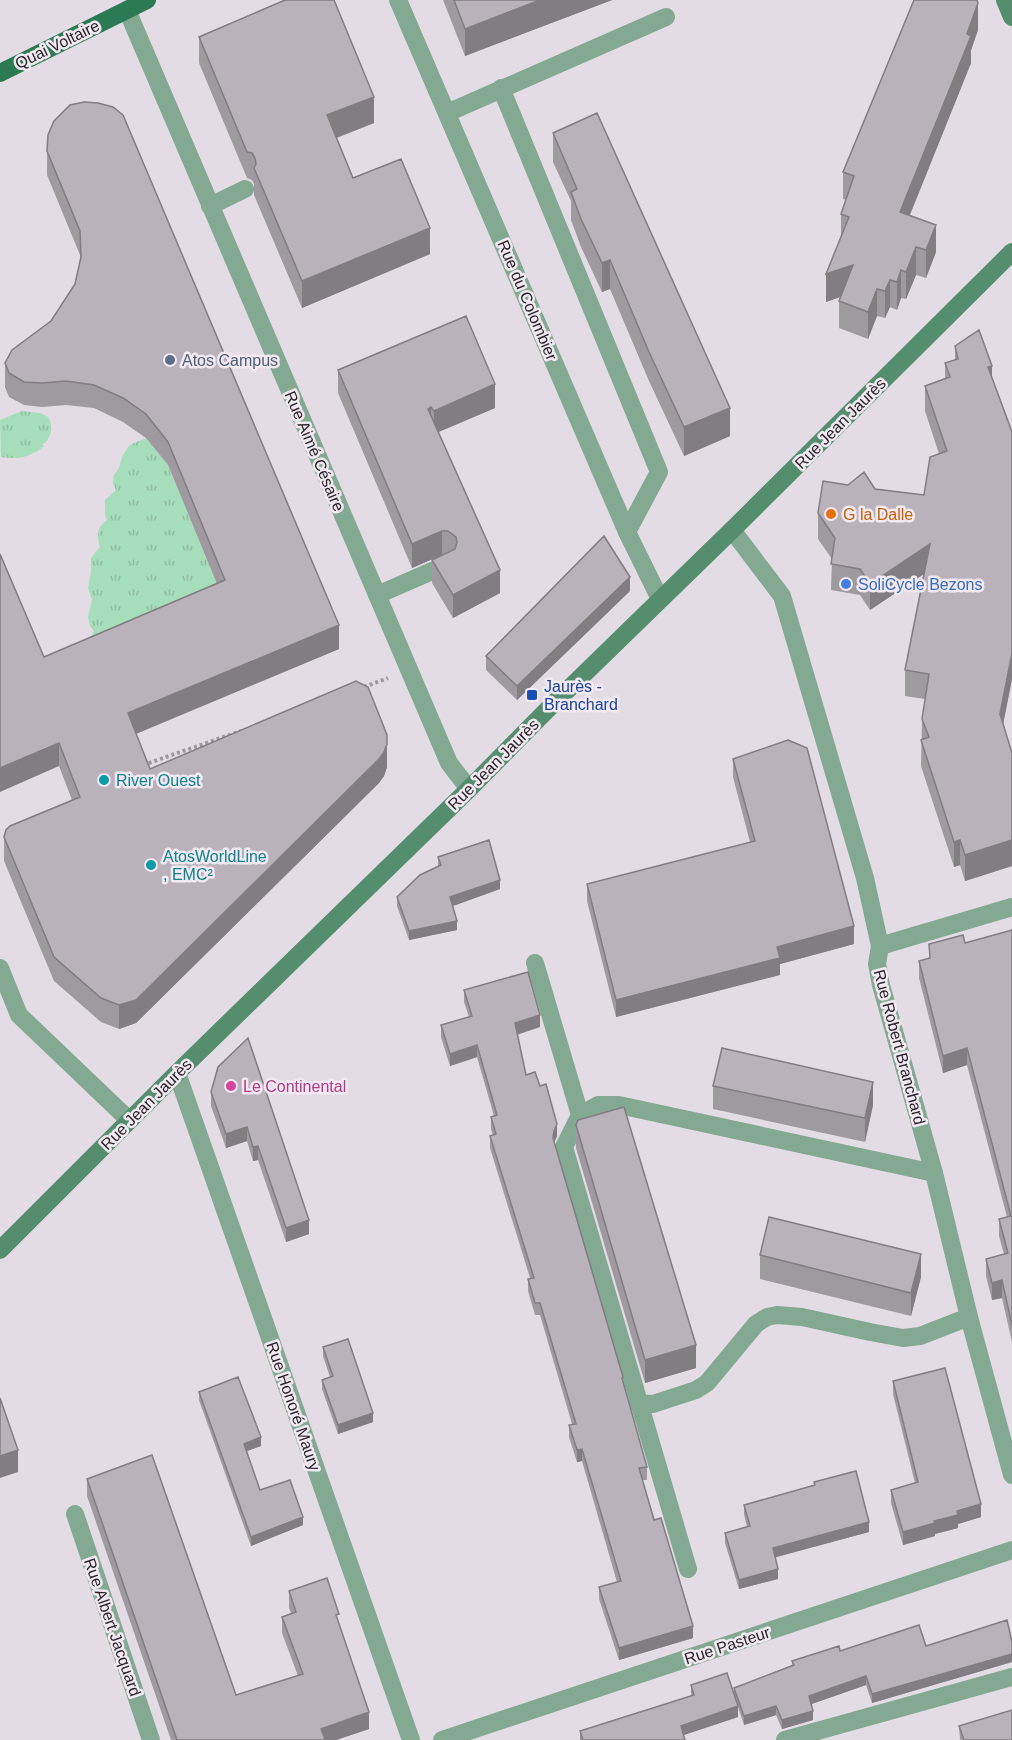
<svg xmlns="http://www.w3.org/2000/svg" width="1012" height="1740" viewBox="0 0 1012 1740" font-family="Helvetica,sans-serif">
<defs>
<pattern id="grass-tufts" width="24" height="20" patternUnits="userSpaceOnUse" patternTransform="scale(1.5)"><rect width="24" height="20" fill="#a6ddbb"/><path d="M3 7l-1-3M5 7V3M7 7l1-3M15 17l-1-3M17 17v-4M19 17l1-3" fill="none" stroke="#8fbea1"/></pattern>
</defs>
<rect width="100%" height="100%" fill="#e4dce5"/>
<path fill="url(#grass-tufts)" d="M22,411L40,413L48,417C54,427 51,439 42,445L44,446C31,457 18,460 1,457L0,420Z
M146,438L168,465L225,604L89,640L94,631L90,626L88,617L92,600L88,588L91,572V558L100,547C96,536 97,527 107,520L105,515V500L116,490L113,483L114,475L119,468L122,457L128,447L134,443Z"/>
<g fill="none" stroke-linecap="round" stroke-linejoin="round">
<path stroke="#9d979e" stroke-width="4" stroke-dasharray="3 3" stroke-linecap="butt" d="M364,687L388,678
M143,765L241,731"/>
<path stroke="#84a993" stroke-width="18" d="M501,88L659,472L627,532
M447,113L666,17
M210,206L245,189
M377,595L446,565
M535,963L580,1115
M0,968L19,1015L129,1120
M638,1403L653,1404L696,1390L707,1383L756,1324L767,1317L777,1315L802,1317L870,1332L903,1338L920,1336L969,1317
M688,1569L564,1147L580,1115L598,1105H619L934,1173"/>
<path stroke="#84a993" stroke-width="18" d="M398,0L627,532L660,599
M127,10L449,763L469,789
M732,530L782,596L865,878L880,946L877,964L881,985L934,1173L969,1317L1012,1475
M880,946L1012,907
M177,1073L411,1740
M75,1514L151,1740
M442,1740L1012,1550
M785,1740L1012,1677"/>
<path stroke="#548e6e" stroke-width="18" d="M1005,0L1012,17
M0,1250L177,1073L469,789L547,710L732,530L1012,252"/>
<path stroke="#2c7a53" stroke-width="18" d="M0,73L147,0"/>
</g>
<path fill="#9f99a0" d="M443,0H612L465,56Z
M913,0H977L978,30L971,50V63L910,215L936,252L926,278L916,275L906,299L901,298L897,310L890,307L885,318L877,316L868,339L839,328V301L841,297L826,302L841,238V214L846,200L843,199V172L914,1Z
M199,37L374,123L337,138L353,178L430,254L302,308L254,195V184L252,180L247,178L199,63Z
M553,133L730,436L684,456L649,381L610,289L602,292L581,247L571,220V201L553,162Z
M47,151L339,649L136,734L150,769L387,767L384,776L379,783L136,1023L119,1029L101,1022L54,981L4,861V837L72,800L59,766L44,657L217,584L168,465L146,438L123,422L94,408L66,405L42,407L24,405L9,397L5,387V363L51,321L75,284L80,259V255L47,175Z
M955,346L992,378L1012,432V679L1003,724L1012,753V866L965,881L960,865L954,867L921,766L922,719L925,699L905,696V670L924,574L870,610L860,595L831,590L832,559L818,539V513L875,489L924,495L939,454L925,411V386L945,378V363L955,360Z
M338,370L495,408L438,432L500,593L453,618L432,583V560L442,555L412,568L338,393Z
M630,591L517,700L486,670V656Z
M733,759L854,944L780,964V975L616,1017L587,901V884L750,842L733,777Z
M438,857L500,889L453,906L457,930L409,940L397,906V897L438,867Z
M1012,930V1342L1002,1298L992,1300L986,1276V1259L1004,1254L999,1236V1219L1007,1217L967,1065L943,1073L919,978V961L929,958V944L965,943Z
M464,990L540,1027L517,1035L526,1075L557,1136L554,1142L647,1467V1480H642L693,1638L619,1660L599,1599V1587L617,1582L582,1461L577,1462L569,1437V1425L572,1424L540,1315H535L528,1291V1279L530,1278L490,1148V1136L493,1135L491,1129V1117L494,1116L477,1057L450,1066L441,1037V1025L469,1017L464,1002Z
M218,1067L309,1234L286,1242L258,1160L253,1161L247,1141L226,1148L211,1106V1092Z
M713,1086L873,1105L865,1142L713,1109Z
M576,1125L696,1368L645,1383L576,1148Z
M760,1255L921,1277L911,1316L760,1279Z
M323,1347L373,1422L338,1434L322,1389V1380L330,1377L323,1356Z
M893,1381L981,1517L958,1524V1528L935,1534V1536L903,1545L891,1503V1490L915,1483L893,1394Z
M199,1392L261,1446L247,1451L260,1490L303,1525L251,1546L199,1400Z
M87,1479L236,1695L298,1676L282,1633V1617L291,1613L289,1608V1591L339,1623L369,1729L336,1740H171L87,1496Z
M744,1505L869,1532L775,1557L778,1579L739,1589L725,1543V1533L747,1527L744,1514Z
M1012,1642V1662L872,1703L866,1685L811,1704L813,1720L782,1729L776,1715L744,1725L738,1707V1717L683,1735L685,1740H580V1731L691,1696V1685L734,1695V1688L792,1665V1661L840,1651Z
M959,1726L1012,1740H960Z"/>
<path fill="#827d82" d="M540,0H612L465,56V29Z
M978,3V30L971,50V63L900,239V212Z
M374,97V123L327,141V115Z
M936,225V252L926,278V250Z
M430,228V254L302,308V281Z
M916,247V275L906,299V272Z
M610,260V289L602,292V263Z
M853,265V292L826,302V274Z
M901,270V298L897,310V282Z
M890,280V307L885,318V291Z
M877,289V316L868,339V312Z
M992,366V392L988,367Z
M495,384V408L434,434V411Z
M431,407V430L428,409Z
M730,408V436L684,456V427Z
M442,531V555L412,568V544Z
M930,544V570L870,610V584Z
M500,570V593L453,618V595Z
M630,577V591L517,700V686Z
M339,625V649L128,737V713Z
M1012,653V679L1000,740V714Z
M59,743V766L0,792V768Z
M387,744V767L384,776L379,783L136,1023L119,1029V1005Z
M960,840V865L954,867V842Z
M1012,840V866L965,881V855Z
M500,880V889L450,907V897Z
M457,921V930L409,940V931Z
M854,926V944L780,964V975L616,1017V1000L777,947Z
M540,1015V1027L515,1035V1023Z
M477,1045V1057L450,1066V1054Z
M967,1048V1065L943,1073V1056Z
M873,1082V1105L865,1142V1118Z
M557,1124V1136L554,1143L553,1150L554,1131Z
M247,1127V1141L226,1148V1134Z
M258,1146V1160L253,1161V1147Z
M309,1220V1234L286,1242V1228Z
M921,1254V1277L911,1316V1293Z
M1002,1280V1298L992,1300V1283Z
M696,1345V1368L645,1383V1360Z
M373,1413V1422L338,1434V1425Z
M261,1437V1446L244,1452V1444Z
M582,1449V1461L577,1462V1450Z
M18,1450V1472L0,1478V1456Z
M981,1504V1517L958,1524V1528L935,1534V1536L903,1545V1532L934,1521L957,1511Z
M303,1517V1525L251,1546V1537Z
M869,1522V1532L773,1558V1548Z
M778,1569V1579L739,1589V1580Z
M693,1626V1638L619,1660V1648Z
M1012,1654V1662L872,1703V1694Z
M866,1676V1685L809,1705V1696Z
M738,1706V1717L681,1736V1726Z
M776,1706V1715L744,1725V1716Z
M813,1711V1720L782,1729V1720Z
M369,1712V1729L336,1740H321V1729Z"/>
<path fill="#b9b2ba" stroke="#827d82" stroke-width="1.5" d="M285,0H334L374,97L327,115L353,178L401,159L430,228L302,281L254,168L256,164L255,158L252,153L247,152L199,37Z
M454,0H540L465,29Z
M914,0H977L978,3L967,34L971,36L900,212L936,225L926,250L916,247L906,272L901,270L897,282L890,280L885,291L877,289L868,312L839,301L853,265L826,274L849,217L841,214L854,176L843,172Z
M84,102L98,103L113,107L123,115L339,625L128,713L150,769L356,681L368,687L387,735V744L384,752L379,759L136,1000L119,1005L101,998L54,957L4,837L6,830L10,826L80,797L59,743L0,768V554L44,657L225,580L168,442L146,414L123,398L94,385L66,381L42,383L24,382L9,373L5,363L12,350L51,321L75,284L81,257L80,231L47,151L48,135L54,121L70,105Z
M597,113L730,408L684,427L649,352L610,260L602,263L581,219L571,192L577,189L553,133Z
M466,316L495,384L434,411L431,407L428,409L500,570L453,595L432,560L455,549L457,542L456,537L448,531H442L412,544L338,370Z
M979,330L992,366L988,367L1012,432V653L1000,714L1012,753V840L965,855L960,840L954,842L921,740L929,737L922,719L929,674L905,670L930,544L870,584L860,569L831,564L835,538L818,513L823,481L848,485L864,472L875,489L924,495L930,457L947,451L925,386L950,377L945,363L958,359L955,346Z
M604,536L630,577L517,686L486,656Z
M788,740L807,748L854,926L777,947L780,958L616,1000L587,884L755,841L733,759Z
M489,840L500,880L450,897L457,921L409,931L397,897L420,875L441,865L438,857Z
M1012,930V1325L1002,1280L992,1283L986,1259L1008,1253L999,1219L1011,1216L967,1048L943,1056L919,961L930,958L929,944L963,935L965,943Z
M528,972L540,1015L515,1023L526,1075L535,1072L540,1086L546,1084L557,1124L554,1131L553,1138L623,1377L622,1378L647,1467L639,1468L654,1520L661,1518L693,1626L619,1648L599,1587L621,1581L582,1449L577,1450L569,1425L576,1424L540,1303H535L528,1279L534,1278L490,1136L496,1134L491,1117L497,1115L477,1045L450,1054L441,1025L472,1016L464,990Z
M248,1038L309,1220L286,1228L258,1146L253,1147L247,1127L226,1134L211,1092L218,1067Z
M722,1048L873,1082L865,1118L713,1086Z
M624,1107L696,1345L645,1360L576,1125L578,1120Z
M769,1217L921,1254L911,1293L760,1255Z
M348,1339L373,1413L338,1425L322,1380L333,1376L323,1347Z
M945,1368L981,1504L957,1511L958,1515L934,1521L935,1523L903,1532L891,1490L918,1482L893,1381Z
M238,1377L261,1437L244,1444L260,1490L290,1480L303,1517L251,1537L199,1392Z
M0,1398L18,1450L0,1456Z
M152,1455L236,1695L303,1674L282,1617L296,1612L289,1591L327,1578L339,1614L336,1615L369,1712L321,1729L325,1739L323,1740H177L87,1479Z
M856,1471L869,1522L773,1548L778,1569L739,1580L725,1533L750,1526L744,1505L815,1485L814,1482Z
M1007,1620L1012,1642V1654L872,1694L866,1676L809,1696L813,1711L782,1720L776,1706L744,1716L734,1688L794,1665L792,1661L839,1646L840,1651L919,1625L926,1646Z
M727,1673L738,1706L681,1726L685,1740H583L580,1731L694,1695L691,1685Z
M1012,1710V1740H964L959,1726Z"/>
<circle fill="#5c6f8a" stroke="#f2e9f2" stroke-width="2" cx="170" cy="360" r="6"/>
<circle fill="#e8710a" stroke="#f2e9f2" stroke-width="2" cx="831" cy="514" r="6"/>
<circle fill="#3f7fe0" stroke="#f2e9f2" stroke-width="2" cx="846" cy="584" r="6"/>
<rect fill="#1a4fb4" stroke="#f2e9f2" stroke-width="2" x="526" y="689" width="12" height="12" rx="3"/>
<g fill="#0f9aa8" stroke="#f2e9f2" stroke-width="2">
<circle cx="104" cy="780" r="6"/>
<circle cx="151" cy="865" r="6"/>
</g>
<circle fill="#d1479c" stroke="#f2e9f2" stroke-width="2" cx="231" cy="1086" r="6"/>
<g text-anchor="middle" stroke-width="5" stroke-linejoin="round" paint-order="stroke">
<g font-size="16" fill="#282528" stroke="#f2e9f2">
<text transform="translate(57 44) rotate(-26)" y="6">Quai Voltaire</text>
<text transform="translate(528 300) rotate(67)" y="6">Rue du Colombier</text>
<text transform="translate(840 423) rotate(-45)" y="6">Rue Jean Jaurès</text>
<text transform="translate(315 451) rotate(67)" y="6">Rue Aimé Césaire</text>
<text transform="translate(493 764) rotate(-45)" y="6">Rue Jean Jaurès</text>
<text transform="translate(900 1047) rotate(75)" y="6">Rue Robert Branchard</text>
<text transform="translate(146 1104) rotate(-45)" y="6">Rue Jean Jaurès</text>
<text transform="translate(294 1406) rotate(71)" y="6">Rue Honoré Maury</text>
<text transform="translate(113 1627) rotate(71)" y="6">Rue Albert Jacquard</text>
<text transform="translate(727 1645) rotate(-18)" y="6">Rue Pasteur</text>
</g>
<g font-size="16" fill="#4e5e75" stroke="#f2e9f2" text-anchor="start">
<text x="182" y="366">Atos Campus</text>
</g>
<g font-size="16" fill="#c56008" stroke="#f2e9f2" text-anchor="start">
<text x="843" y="520">G la Dalle</text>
</g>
<g font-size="16" fill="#366cbe" stroke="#f2e9f2" text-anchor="start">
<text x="858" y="590">SoliCycle Bezons</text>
</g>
<g font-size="16" fill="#164399" stroke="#f2e9f2" text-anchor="start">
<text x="544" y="692">Jaurès -<tspan x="544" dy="18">Branchard</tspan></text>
</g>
<g font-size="16" fill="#0d838f" stroke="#f2e9f2" text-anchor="start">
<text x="116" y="786">River Ouest</text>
<text x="163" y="862">AtosWorldLine<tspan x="163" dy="18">, EMC²</tspan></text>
</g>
<g font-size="16" fill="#b23c85" stroke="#f2e9f2" text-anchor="start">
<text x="243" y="1092">Le Continental</text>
</g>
</g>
</svg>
